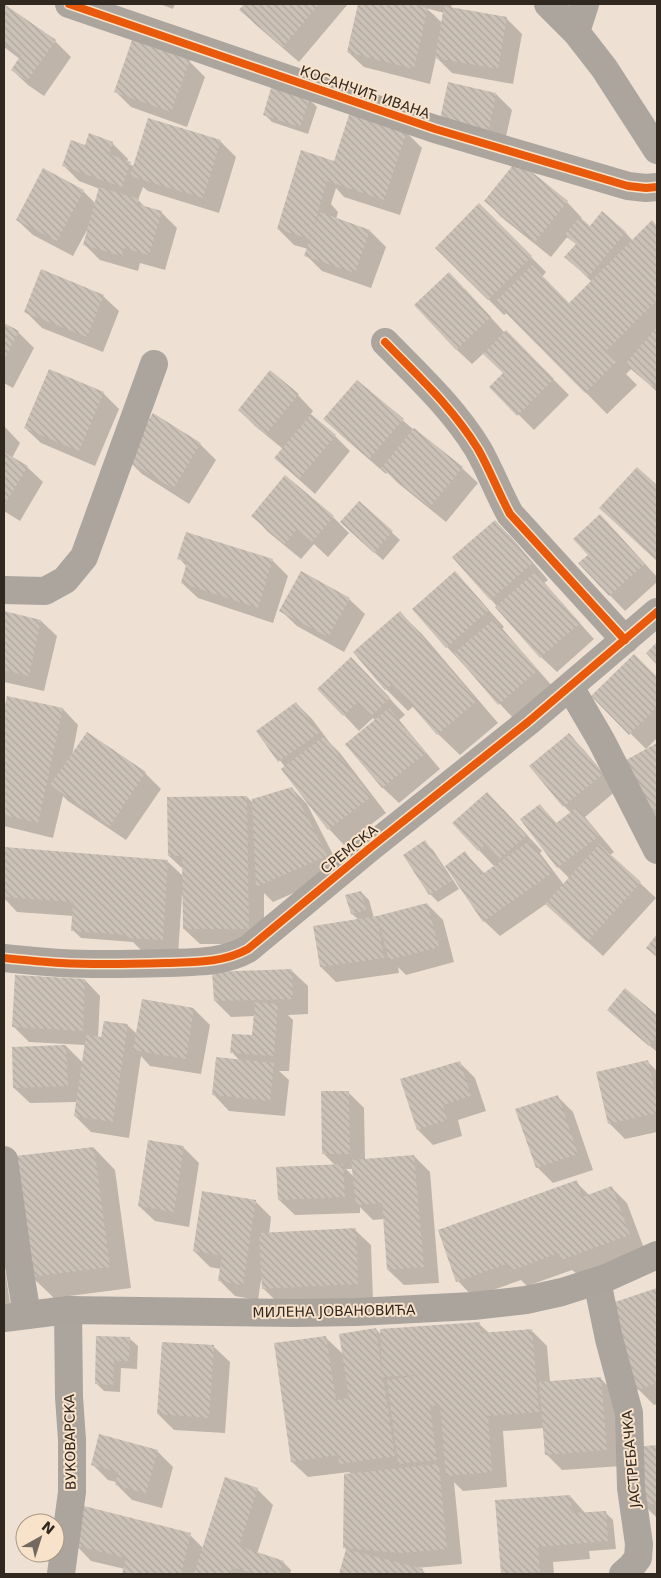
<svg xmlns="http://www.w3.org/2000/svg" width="661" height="1578" viewBox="0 0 661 1578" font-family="'DejaVu Sans',sans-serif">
<defs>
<pattern id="building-back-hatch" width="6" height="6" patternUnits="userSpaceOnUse" patternTransform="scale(1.25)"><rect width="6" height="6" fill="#cbc1b7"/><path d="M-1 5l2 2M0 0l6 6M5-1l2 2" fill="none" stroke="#afa69d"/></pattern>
</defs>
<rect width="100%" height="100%" fill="#eee1d4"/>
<path fill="#0003" fill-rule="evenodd" d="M160,4H175L173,9Z
M246,4H348L299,62L256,25L241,10Z
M359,4H452L451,9L506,18L522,34L513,84L452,73L436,57L430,84L364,67L348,52ZM426,8L444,13L442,23L434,15Z
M4,6L55,41L71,57L44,96L28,85L12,70L20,59L4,47Z
M189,61L205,77L187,127L131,107L115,91Z
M496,94L512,110L504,145L441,119Z
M309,99L317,107L308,134L272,122L264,114Z
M406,132L422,148L400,215L344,197L336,188L331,204L338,212L336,219L370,231L386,247L371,288L322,271L306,255L308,249L294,245L278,229L334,163Z
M220,141L236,157L219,213L148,191L143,187L138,200L146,208L161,212L177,228L165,270L140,263L138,271L100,260L84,244L89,229L88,228L73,256L33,235L17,220L83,191L96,204L100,189L79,181L63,165L86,146L112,143L128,159L127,162L134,167Z
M486,201L567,202L582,218L581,219L590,228L625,232L633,241L652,222L657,227V392L632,368L626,374L637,385L607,414L507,313L504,315L437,248L479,205L546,272L542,277L569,305L592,282L566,257L577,245L568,236L551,257L501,217Z
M465,289L505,333L506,332L569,395L534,430L491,387L505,373L484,353L472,364L456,349Z
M103,296L119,311L103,352L42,328L26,312Z
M4,325L18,332L34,348L13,388L4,383Z
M358,382L414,430L462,468L478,483L446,522L399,484L387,472L386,474L341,435L325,419Z
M103,393L119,409L95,466L41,443L25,428Z
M298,395L313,411L310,415L335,436L350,451L315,494L275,458L283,449L255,426L239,410Z
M153,415L200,444L216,460L189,504L142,474L126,458Z
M4,426L20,443L12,458L27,467L43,482L20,521L4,511Z
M637,468L657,487V561L616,523Z
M359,502L400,540L383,560L349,530Z
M253,516L333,517L349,533L328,557L314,544L301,559L268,532Z
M495,521L511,537L548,580L544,583L594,639L557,672L541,657L454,557Z
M616,532L657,577V582L625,611L580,564Z
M179,558L272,560L288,576L273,623L198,598L182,583L187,567Z
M470,589L504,627L502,629L553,687L515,720L447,647Z
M349,599L365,614L344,652L297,626L281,611Z
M4,612L41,621L57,636L44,691L4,682Z
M400,613L422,634L498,723L460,755L438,734L414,706L408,711L386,689L354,652Z
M634,655L657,679V738L646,749L593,696Z
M367,674L405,715L399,720L440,769L399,803L383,788L347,744L376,721L373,718L359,731L344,715Z
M8,697L63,709L78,725L72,756L145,773L161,789L126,840L68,801L63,796L53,838L4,826V715Z
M296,703L312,719L330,743L340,753L386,813L344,845L329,829L285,767L258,731Z
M569,735L584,750L617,790L585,817L614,852L610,855L656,898L603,956L546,904L500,936L484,921L465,853L485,874L495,867L454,824L503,809L542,851L540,853L564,885L569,878L558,867L522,819L540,805L557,824L571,813L564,806Z
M657,744V823L621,765Z
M292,788L307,804L342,872L273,902L264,893V944H200L184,929V896L182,895L178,955L144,953L133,942L81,938L73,930L74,916L17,912L4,898L5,848L167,861L184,877V870L169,856L247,797L254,804Z
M424,842L433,850L459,889L438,902L430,894Z
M361,892L369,900L374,918L427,904L443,920L454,962L406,975L398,967L399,973L336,982L321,967L359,920L352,914Z
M292,971L308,986V1014L288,1015L293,1020L289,1071H279L289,1080L285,1116L229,1111L214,1095L240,1061L232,1052L253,1036L255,1016L231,1017L215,1001Z
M85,980L100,996L98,1038H102L127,1025L137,1034L194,1009L210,1025L201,1074L150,1066L141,1056L129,1138L91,1132L75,1116L77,1102L30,1103L14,1088L66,1046L83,1063L85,1045L29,1042L14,1027Z
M625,990L657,1017V1052L617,1018Z
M459,1062L475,1078L486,1111L458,1120L462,1136L433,1145L418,1130Z
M648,1062L657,1071V1132L625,1139L609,1123Z
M348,1092L364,1108L365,1160L414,1156L430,1172L439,1283L404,1285L388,1270L384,1219L373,1220L360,1207V1213L295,1215L279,1200L336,1166L323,1153ZM346,1169H354V1177Z
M557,1096L573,1112L593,1170L553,1183L537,1167Z
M183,1147L199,1163L189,1227L155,1221L139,1206Z
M94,1148L115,1170L131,1288L54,1298L32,1277Z
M576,1182L590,1196L612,1188L627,1203L645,1251L578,1275L572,1270L527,1286L521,1280L473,1297L458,1281Z
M256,1202L271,1217L269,1234L355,1230L371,1245L373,1300L279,1304L263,1288V1280H261L258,1300L235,1296L219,1280L221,1269L210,1267L194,1251Z
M4,1263L10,1303L4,1304Z
M657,1289V1404L654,1405L638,1389L610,1304Z
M479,1324L489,1333L531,1330L547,1346L550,1382L600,1378L616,1394L622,1466L562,1470L546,1454L544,1428L503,1431L507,1487L463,1491L454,1482L462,1564L416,1568L423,1571L426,1574H340L347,1550L344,1547L352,1474L349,1472L308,1477L292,1462L325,1337L344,1355L376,1329L382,1336Z
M129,1338L138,1346L137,1369L121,1368L120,1392L104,1391L96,1383Z
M214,1347L230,1362L225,1433L174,1430L158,1414Z
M657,1446V1518L643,1504L637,1448Z
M157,1451L173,1467L162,1508L132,1500L116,1484V1482L108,1480L92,1464Z
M257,1489L273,1505L257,1554L283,1562L291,1570L290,1574H259L251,1572V1574H123L125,1569L91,1561L76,1545L190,1535L203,1548Z
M570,1496L586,1514L605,1512L613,1520L616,1549L589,1551L590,1559L553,1562L554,1574H503Z"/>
<path fill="url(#building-back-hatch)" d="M4,4L56,40L27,81L11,70L21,55L4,44Z
M244,4H319L283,47L239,10Z
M358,4H412L428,8L414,69L347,52Z
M444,6L507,17L498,69L435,58Z
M132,40L190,60L171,112L114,92Z
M448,82L496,93L489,130L440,119Z
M272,85L310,98L300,127L263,115Z
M350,112L407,131L384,200L327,181L313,229L320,212L370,230L355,273L304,256L310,239L277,229L301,150L334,161Z
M148,118L221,140L203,198L130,176Z
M89,133L113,142L109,154L131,162L122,187L62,166L71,140L85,145Z
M517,160L568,201L535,242L484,201Z
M43,168L84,190L57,241L16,220Z
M99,187L139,199L137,204L162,211L149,255L124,248L122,256L83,245Z
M479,203L532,256L488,300L435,248Z
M602,211L626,232L588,277L564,257L576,244L564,235L580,217L590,226Z
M652,220L657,226V300L605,352L616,362L585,393L495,302L532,265L569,303Z
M41,269L104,295L87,337L24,312Z
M449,272L491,317L456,350L414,305Z
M4,323L19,331L4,360Z
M657,327V382L652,387L625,364Z
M506,330L554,379L517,416L489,387L503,373L483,354Z
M49,369L104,392L79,451L24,428Z
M270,370L299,394L266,434L238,410Z
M357,380L404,419L369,459L323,419Z
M153,413L201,443L173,489L125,458Z
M311,414L336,435L299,479L274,458Z
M414,428L463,467L430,507L381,468Z
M4,452L28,466L4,506Z
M637,467L657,485V556L655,559L599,508Z
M285,475L334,516L312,542L297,529L285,544L251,516Z
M359,501L393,531L374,553L340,522Z
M600,514L645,564L609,596L578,563L588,555L573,539Z
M495,520L533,563L490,600L452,557Z
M186,532L273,559L258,608L181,583L187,562L177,559Z
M301,571L350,598L328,637L279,611Z
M455,571L489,610L446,648L412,609Z
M535,572L580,623L540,658L495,607Z
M4,611L41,620L29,676L4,670Z
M400,611L477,701L437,735L393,684L385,690L353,652Z
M494,619L538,670L498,705L454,653Z
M657,642V665L646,653Z
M634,654L657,677V707L629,735L591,696Z
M351,657L390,698L370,717L357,703L343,716L317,689Z
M7,696L63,708L38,823L4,815V710Z
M296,702L319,733L278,762L256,731Z
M389,708L426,753L382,788L345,744Z
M87,732L146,772L110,826L50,785Z
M569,733L603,774L563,807L529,766Z
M324,736L371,797L328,830L281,769Z
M657,743V808L647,814L619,764Z
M292,787L327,856L256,887L252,799Z
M487,792L527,835L500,859L486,844L478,851L452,823Z
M247,796L249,929H183L182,856H168L167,797Z
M540,804L555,824L577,807L599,836L557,868L520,819Z
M425,840L452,881L429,895L403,855Z
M529,841L552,873L483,922L445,866L465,851L481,875Z
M599,844L641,882L587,942L545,904Z
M4,847L168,860L163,940L127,938V935L71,931L73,902L4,897Z
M361,891L366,910L351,914L345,895Z
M427,903L439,947L389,960L377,916L384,958L320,967L313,926L377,916Z
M657,934V957L646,948Z
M292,969L293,999L214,1001L212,972Z
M15,975L85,979L83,1031L12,1027Z
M625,988L657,1015V1037L649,1046L607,1010Z
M142,999L194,1008L186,1059L133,1050Z
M255,1002L278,1004L274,1056L230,1053L232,1034L252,1035Z
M104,1021L128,1024L113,1122L74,1116L86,1035L101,1037Z
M66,1045L68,1086L13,1088L12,1047Z
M216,1057L274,1063L270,1101L212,1095Z
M648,1060L657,1100V1113L608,1124L596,1072Z
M460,1061L471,1096L443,1105L447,1120L417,1130L400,1079Z
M321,1091H349L350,1154H322Z
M558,1095L578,1154L536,1168L515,1109Z
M148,1140L184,1146L174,1212L138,1206Z
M94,1147L110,1267L31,1277L15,1156Z
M414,1155L424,1267L387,1270L382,1203L356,1205L351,1160Z
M343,1164L345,1197L278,1200L276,1167Z
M577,1180L582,1197L612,1186L630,1235L561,1260L559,1253L510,1271L507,1264L456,1282L438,1230Z
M202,1191L256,1200L243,1285L218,1281L222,1256L193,1251Z
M356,1228L358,1284L262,1289L259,1233Z
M657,1288V1383L637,1390L609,1304Z
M480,1322L481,1333L532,1329L539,1412L488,1416L492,1472L446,1476L440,1405L430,1406L437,1460L398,1464L387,1380L421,1375L383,1377L395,1456L339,1464L338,1455L291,1462L274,1343L326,1336L336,1400L349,1398L339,1334L376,1328L382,1374L380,1329Z
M96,1336L130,1337L129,1361H114L113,1385L95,1384Z
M162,1342L214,1345L209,1418L157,1414Z
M601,1377L607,1450L545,1455L539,1382Z
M99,1434L158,1450L146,1493L115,1485L118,1472L91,1465Z
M657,1445V1503L642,1505L636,1447Z
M439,1464L447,1549L402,1553L343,1548L344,1474Z
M225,1477L258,1488L239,1546L284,1561L279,1574H255L232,1567L230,1574H194Z
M570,1495L572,1513L606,1511L608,1541L538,1547L540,1572L501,1574L495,1500Z
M84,1506L191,1533L181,1574H122L126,1558L74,1545Z
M346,1549L423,1569L422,1574H339Z"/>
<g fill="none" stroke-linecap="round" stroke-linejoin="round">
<path stroke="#aba59e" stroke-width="28" d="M69,4L435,129L628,186L646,188L657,187
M548,4L576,32L604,68L657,150
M576,32L585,4
M385,342C418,376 453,408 478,449C490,470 498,492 510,514L625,640
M4,590L45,591L65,580L84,557L154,364
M570,687L601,740L657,850
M4,958C23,960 42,962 61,963C96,965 131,964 166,963C194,962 223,963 248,949L371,847L528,722L657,612
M4,1160L18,1260L27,1315
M597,1281L609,1339L629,1413L631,1488L639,1544L638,1558L631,1567L623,1574
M61,1574L72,1492V1440L69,1397L68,1310"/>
<path stroke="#aba49d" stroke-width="28" d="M4,1318L68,1310L295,1313L356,1312L473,1306L526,1300L562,1292L606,1278L657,1255"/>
<g stroke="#f8e2ca" stroke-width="11">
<path id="cycleway" d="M69,4L435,129L628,186L646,188L657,187
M385,342C418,376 453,408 478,449C490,470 498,492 510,514L625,640
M4,958C23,960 42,962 61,963C96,965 131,964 166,963C194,962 223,963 248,949L371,847L528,722L657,612"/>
</g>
<use href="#cycleway" stroke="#e8590c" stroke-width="8"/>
</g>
<g text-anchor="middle" stroke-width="4" stroke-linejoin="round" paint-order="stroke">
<g font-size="14" fill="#312920" stroke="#f8e2ca">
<text transform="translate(365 92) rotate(19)" y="5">КОСАНЧИЋ ИВАНА</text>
<text transform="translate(349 849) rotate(-39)" y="5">СРЕМСКА</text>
<text transform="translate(334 1311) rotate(-1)" y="5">МИЛЕНА ЈОВАНОВИЋА</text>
<text transform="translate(70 1442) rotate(-91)" y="5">ВУКОВАРСКА</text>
<text transform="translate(631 1459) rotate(-95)" y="5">ЈАСТРЕБАЧКА</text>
</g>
</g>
<rect width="661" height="1578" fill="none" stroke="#312920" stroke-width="10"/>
<g transform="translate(40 1538) rotate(39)"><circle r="24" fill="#f8e2ca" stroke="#a89886"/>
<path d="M0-4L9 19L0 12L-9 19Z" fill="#73695f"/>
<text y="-8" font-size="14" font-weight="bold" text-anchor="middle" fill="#312920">N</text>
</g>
</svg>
